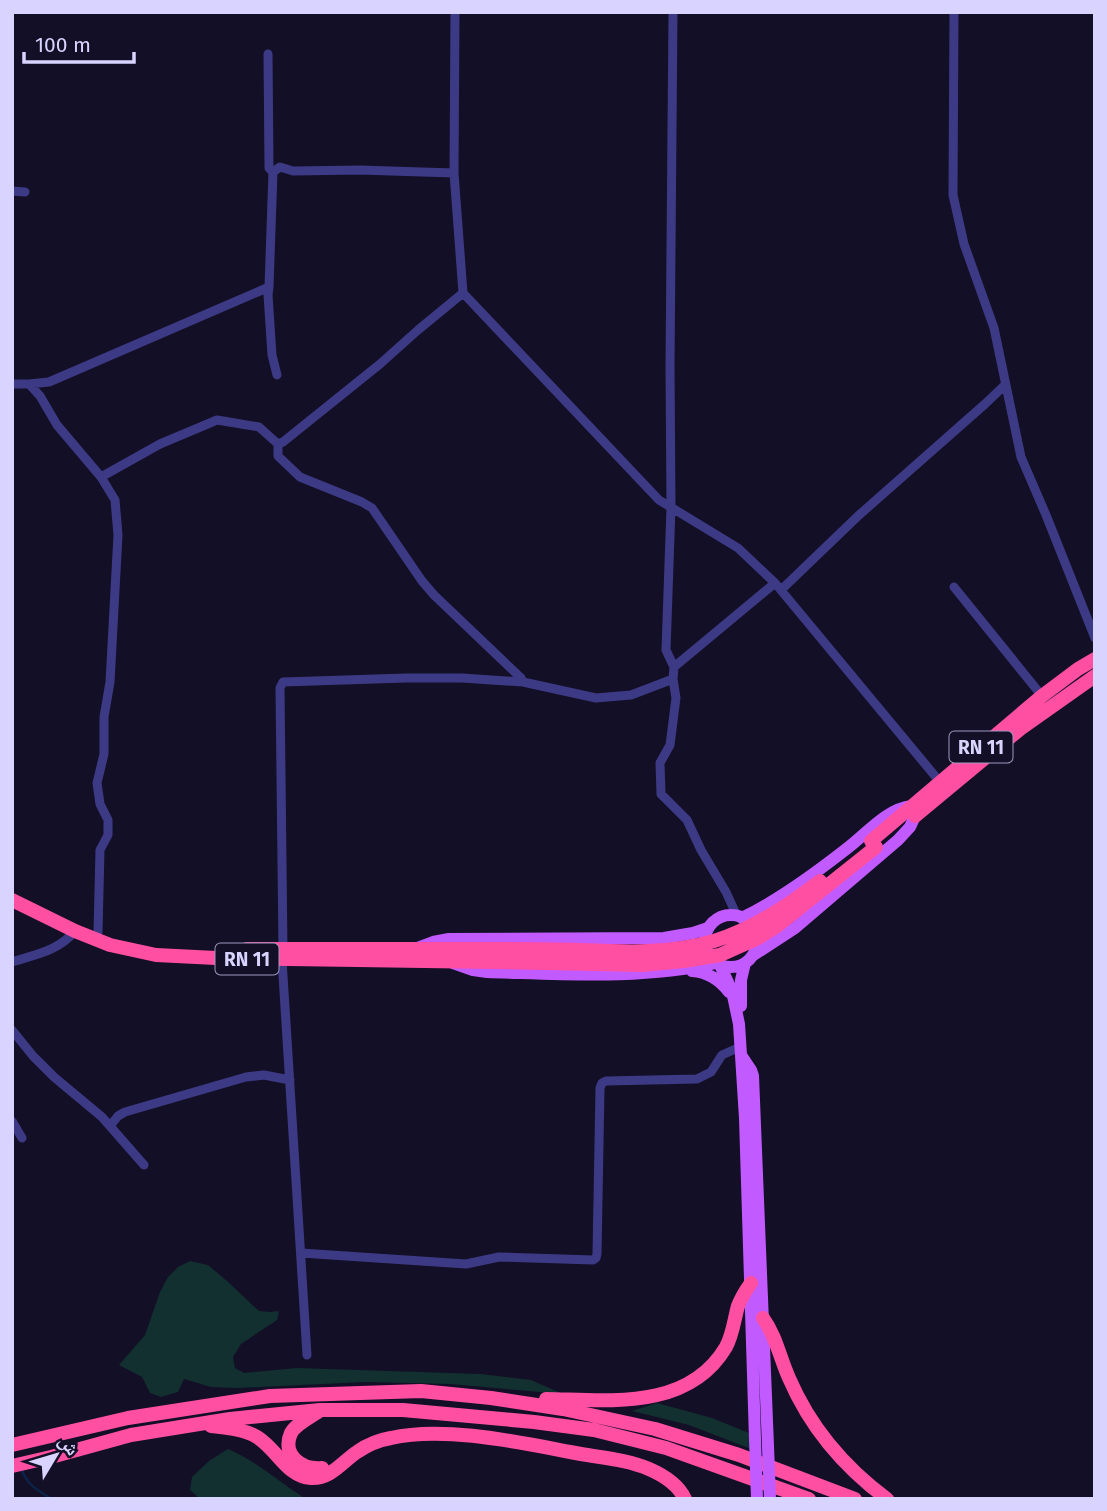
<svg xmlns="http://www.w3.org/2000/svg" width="1107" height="1511" viewBox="0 0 1107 1511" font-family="'Fira Sans','Noto Naskh Arabic',sans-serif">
<rect width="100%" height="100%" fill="#130f26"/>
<path fill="#12302f" d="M190,1261L208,1265L227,1281L259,1311L270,1312L279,1311L277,1320L241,1344L233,1357L235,1368L244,1373L297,1368L480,1374L531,1380L563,1394L450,1384L365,1382L236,1388L211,1387L184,1379L178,1392L161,1397L150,1393L142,1377L119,1365L145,1335L160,1292L168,1277L178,1267Z
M657,1403L712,1418L749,1433L751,1449L689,1425L632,1411Z
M228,1449C256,1461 278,1481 303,1497V1499H200L190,1490L192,1477L209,1461Z"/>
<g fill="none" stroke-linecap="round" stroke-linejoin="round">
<path stroke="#0c2248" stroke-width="2.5" d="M21,1468C27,1485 37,1490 52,1499"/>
<path stroke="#3d3a85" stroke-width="9" d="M455,12L454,173L463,293L659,500L738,548L775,583L940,782
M673,12L670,367L671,507L666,650L674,667L673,679L676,698L670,745L660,763L661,794L687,820L701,850L726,892L737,916
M954,12L953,195L964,244L994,328L1021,457L1046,515L1095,638
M268,54L269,168L273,172
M12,191L25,192
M269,287L268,295L272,355L277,375
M12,384H29L40,396L57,425L101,477L115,500L118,535L110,682L104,717V754L97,783L100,804L108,820V835L100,850L98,932
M29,384L49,382L269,287L273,172L280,167L293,171L360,170L454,173
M278,444L283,442L380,364L418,330L463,293
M101,477L160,444L217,420L259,427L278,444V456L300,477L362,502L372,508L422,581L434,595L521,678L523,682
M954,587L1042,696
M781,590L858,516L985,404L1005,385
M674,667L775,583
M283,949L280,688L283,682L406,678H462L523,682L596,698L631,695L673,679
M282,960L307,1355
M12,962C37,954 58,951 75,931
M12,1030L33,1056L54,1077L102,1117L144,1165
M12,1121L22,1138
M110,1126L118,1116L125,1112L246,1077L264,1075L290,1080
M301,1253L466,1264L499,1257L593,1260L596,1258L597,1254L600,1088L602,1083L606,1081L697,1079L711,1072L722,1055L740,1047"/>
<path stroke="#c25bff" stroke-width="12" d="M705 941a26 26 0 1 1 52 0a26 26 0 1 1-52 0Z
M742,918C779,900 813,875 845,850C866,835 885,809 912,806
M417,948L433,942L449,939L664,938L693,933L708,928
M752,956L795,928L898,840L910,827L915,816
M453,963L473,970L487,972C563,974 642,980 716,963
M720,965L732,991L739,1024L745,1118L755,1439
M692,971C708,972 719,979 729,992
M741,1006V980L745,963
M741,1055L751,1070L753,1076L768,1446"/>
<path stroke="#ff4fa3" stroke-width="14" d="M915,816L1020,729L1095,676
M871,841L1042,696L1078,669L1095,659
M12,900L75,931L110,945L156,955L216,958L493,962
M247,949H490
M763,1318C776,1336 780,1358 789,1378C810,1427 844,1467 887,1499
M546,1399C609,1400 688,1411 726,1347C733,1334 734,1320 738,1306C741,1298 746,1290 751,1283
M318,1412C309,1418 296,1424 291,1433C281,1455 302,1470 322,1468
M211,1426C226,1428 244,1429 257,1437C277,1449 287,1477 311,1478C331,1479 342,1462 357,1452C367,1445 379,1440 391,1438C446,1425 526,1444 581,1454C604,1458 628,1460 649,1469C663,1475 678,1484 685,1499
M12,1445L128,1418L270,1396L421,1391L491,1398L563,1409L655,1429L739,1455L855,1499
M12,1466L51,1457L131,1435L230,1419L320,1410H403L534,1422L594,1430L666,1448L809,1499"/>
<path stroke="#c25bff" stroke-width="12" d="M755,1439L757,1499
M768,1446L770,1499"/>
<path stroke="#ff4fa3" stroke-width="14" d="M490,949C521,949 551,949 581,950C626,952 670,954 714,941C753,929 787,906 820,881
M493,962L642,965L684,961L720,955L758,938L777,926L876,847"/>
</g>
<g text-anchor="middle" stroke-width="5" stroke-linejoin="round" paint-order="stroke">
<g fill="#130f26" stroke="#9e99be" stroke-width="2">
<rect x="949.5" y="731.5" width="63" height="31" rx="5"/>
<rect x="215.5" y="943.5" width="63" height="31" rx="5"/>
</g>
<g font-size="19" font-weight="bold" fill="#d9d4ff">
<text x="981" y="754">RN 11</text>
<text x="247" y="966">RN 11</text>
</g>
</g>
<rect width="1107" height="1511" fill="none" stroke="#d9d4ff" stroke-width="28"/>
<g transform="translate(56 1455) rotate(52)" stroke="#130f26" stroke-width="5" paint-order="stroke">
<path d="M0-5L12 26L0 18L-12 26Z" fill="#d9d4ff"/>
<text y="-10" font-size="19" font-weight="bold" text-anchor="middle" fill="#d9d4ff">ش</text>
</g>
<path d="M24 52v10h110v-10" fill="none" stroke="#d9d4ff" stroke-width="3.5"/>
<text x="35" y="52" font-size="21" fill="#d9d4ff" stroke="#130f26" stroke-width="5" paint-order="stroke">100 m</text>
</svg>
